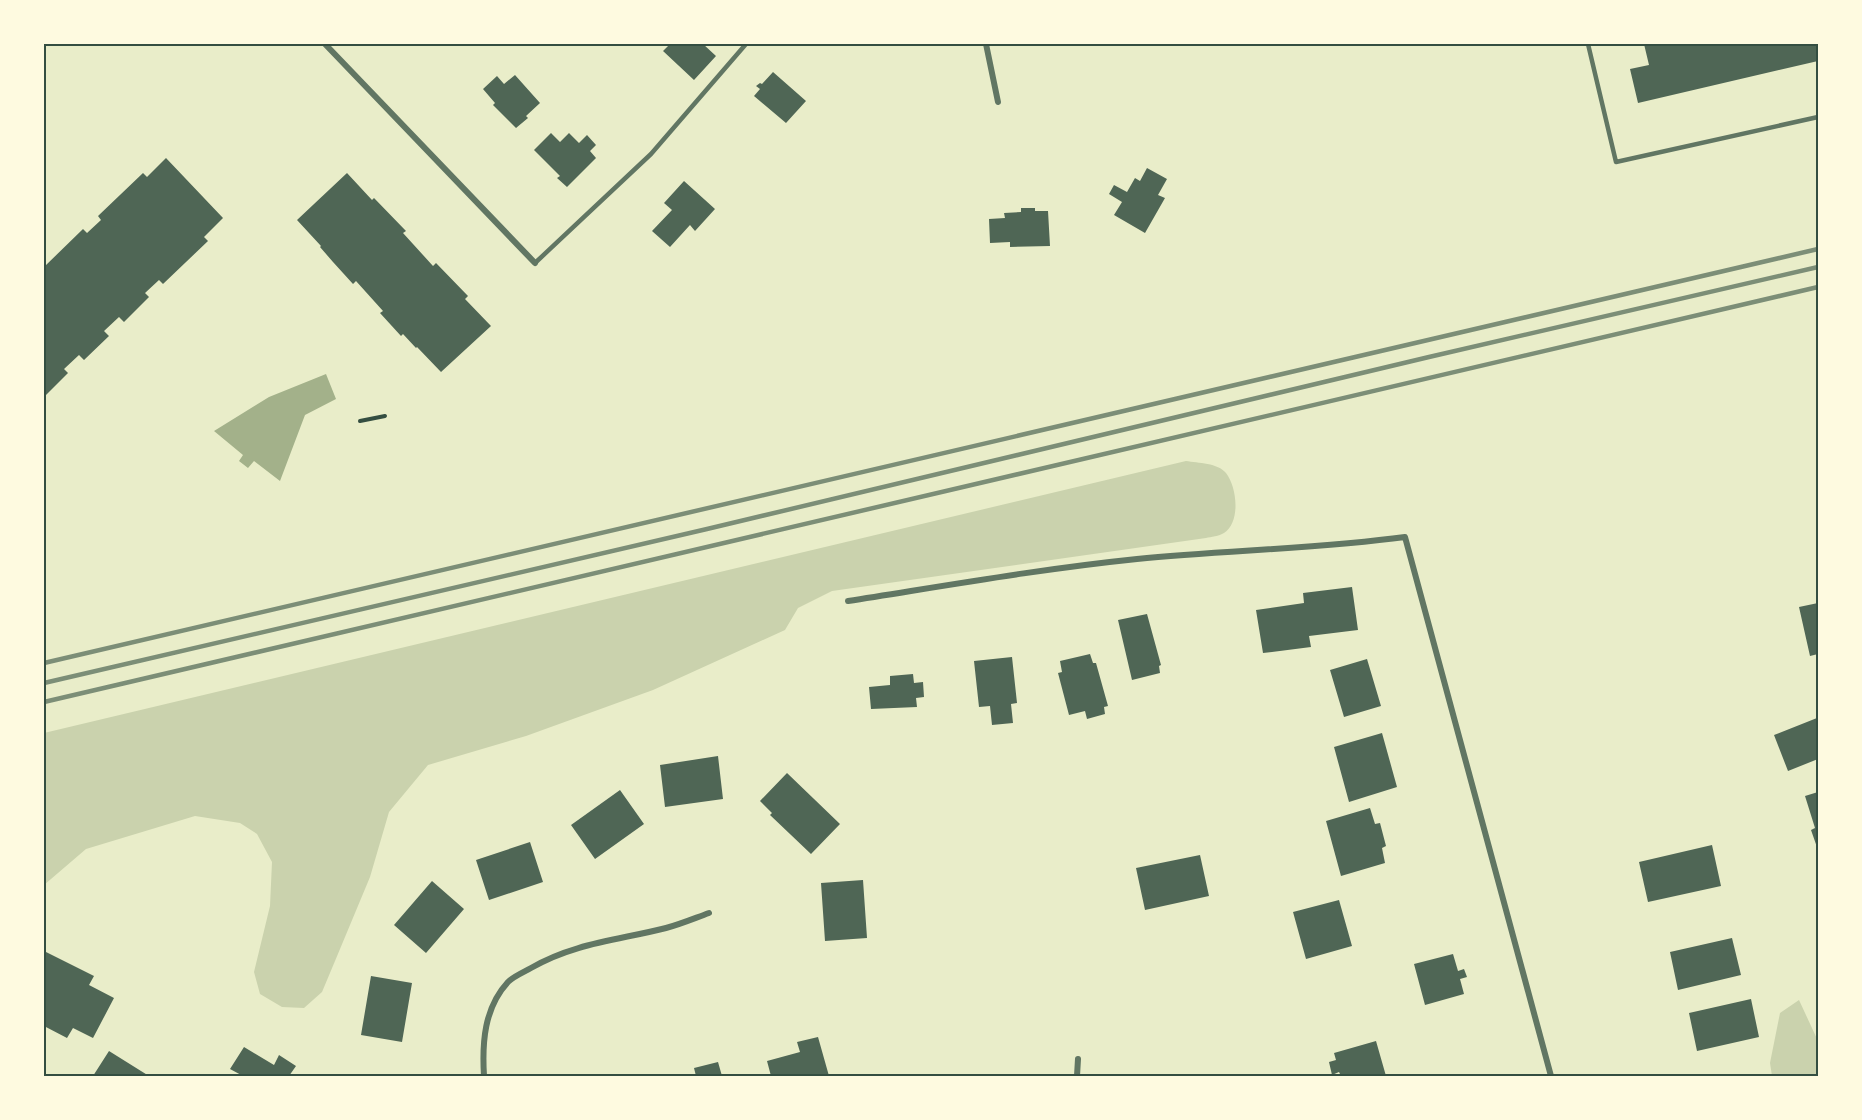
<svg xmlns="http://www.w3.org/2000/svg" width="1862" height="1120" viewBox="0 0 1862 1120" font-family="'Times New Roman',serif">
<rect width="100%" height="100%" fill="#e9edc9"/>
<path fill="#cad2ad" d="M1186,461C1198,463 1218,463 1226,473C1237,487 1241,522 1224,533C1219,536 1211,537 1206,538L832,591L798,608L785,630L653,690L526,736L428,765L389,812L370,877L335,961L322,992L304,1008L282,1007L260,994L254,972L270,906L272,862L257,834L240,823L195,816L86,849L44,885V733Z
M1799,1000L1818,1041V1076H1772L1770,1063L1780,1013Z"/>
<path fill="#a3b18a" d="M326,374L336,399L305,415L280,481L254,461L248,468L239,461L243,455L214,431L269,397Z"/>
<path fill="#4f6655" d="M670,44H703L716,56L694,80L663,51Z
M1644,44H1818V61L1638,103L1630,69L1649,65Z
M773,72L806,101L786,123L754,96L760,89L756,86L760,83L762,84Z
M515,75L540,103L526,116L528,118L516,128L493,105L495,103L483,89L497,76L504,84Z
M551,133L560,142L569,133L579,143L587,135L596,145L590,151L596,158L567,187L557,178L560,176L534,150Z
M166,158L223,218L204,237L208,241L163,284L159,280L145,293L149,297L124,322L119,317L104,331L109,336L84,360L79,355L64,369L68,373L44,397V267L83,229L87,233L101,220L98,216L143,173L147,177Z
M1147,168L1167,179L1158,195L1165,198L1145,233L1114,215L1122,202L1109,194L1114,185L1127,192L1135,178L1140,181Z
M347,173L372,200L374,198L406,231L403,233L433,266L436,263L468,296L465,299L491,326L441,372L417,347L416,348L403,334L401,336L380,313L383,311L356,281L353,284L333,262L320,247L321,246L297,220Z
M684,181L715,209L695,231L690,225L670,247L652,231L672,210L664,203Z
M1021,208H1035V211H1048L1050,246L1010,247V242L990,243L989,219L1005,218L1004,213L1021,212Z
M1352,587L1358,630L1309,636L1311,647L1263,653L1256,610L1304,603L1303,593Z
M1818,603V654L1810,656L1799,607Z
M1147,614L1161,665L1159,666L1160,673L1132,680L1118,620Z
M1090,654L1093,663H1096L1108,706L1104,707L1105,714L1087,719L1085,711L1069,715L1058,673L1062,672L1060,661Z
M1012,657L1017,703L1011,704L1013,723L992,725L990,706L979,707L974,661Z
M1367,659L1381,706L1344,717L1330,670Z
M913,674L914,683L923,682L924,697L916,698L917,707L871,709L869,687L890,685V676Z
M1817,718L1818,759L1788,771L1774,735Z
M1382,733L1397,787L1349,802L1334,747Z
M718,756L723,799L665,807L660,765Z
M787,773L840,824L811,854L770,815L772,813L760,801Z
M620,790L644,824L595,859L571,825Z
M1818,792V850L1811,830L1815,828L1805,796Z
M1370,808L1375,824L1380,823L1386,846L1382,848L1385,863L1341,876L1326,821Z
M530,842L543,882L489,900L476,860Z
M1712,845L1721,886L1648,902L1639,862Z
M1200,855L1209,896L1145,910L1136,868Z
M863,880L867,938L825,941L821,883Z
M432,881L464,909L426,953L394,925Z
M1339,900L1352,946L1306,959L1293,912Z
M1732,938L1741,975L1678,990L1670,952Z
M44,951L94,976L89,985L114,998L93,1038L73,1028L67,1038L44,1026Z
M1453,954L1458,971L1464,969L1467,977L1460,979L1464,994L1425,1005L1414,964Z
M371,976L412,983L402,1042L361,1035Z
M1751,999L1759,1037L1697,1051L1689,1013Z
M818,1037L829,1076H771L767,1061L800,1052L797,1042Z
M1376,1041L1386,1076H1341L1339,1072L1332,1075L1329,1062L1336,1060L1334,1053Z
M244,1047L274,1065L279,1055L296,1066L289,1076H243L230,1069Z
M109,1051L149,1076H93Z
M718,1062L722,1076H696L694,1068Z"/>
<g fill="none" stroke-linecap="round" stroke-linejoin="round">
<path stroke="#344e41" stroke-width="4" d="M360,421L385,416"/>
<path stroke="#617663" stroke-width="4.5" d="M1588,44L1616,162L1818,117
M535,263L651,154L746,44"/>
<path stroke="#617663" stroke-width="6" d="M325,44L535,263
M986,44L998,102
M848,601C944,586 1040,569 1137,559C1226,550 1316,549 1405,537L1551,1076
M484,1076C482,1043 484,1008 508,982C514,976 524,972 531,968C574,943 619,940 666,928C681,924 695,918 709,913
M1077,1076L1078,1059"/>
<path stroke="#7c8e77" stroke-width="4.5" d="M44,663L1818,249
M44,683L707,529L1429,357L1818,267
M44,702L1818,287"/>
</g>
<rect width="1862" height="1120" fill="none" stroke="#fefae0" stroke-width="90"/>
<rect x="45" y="45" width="1772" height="1030" fill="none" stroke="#344e41" stroke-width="2"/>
</svg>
